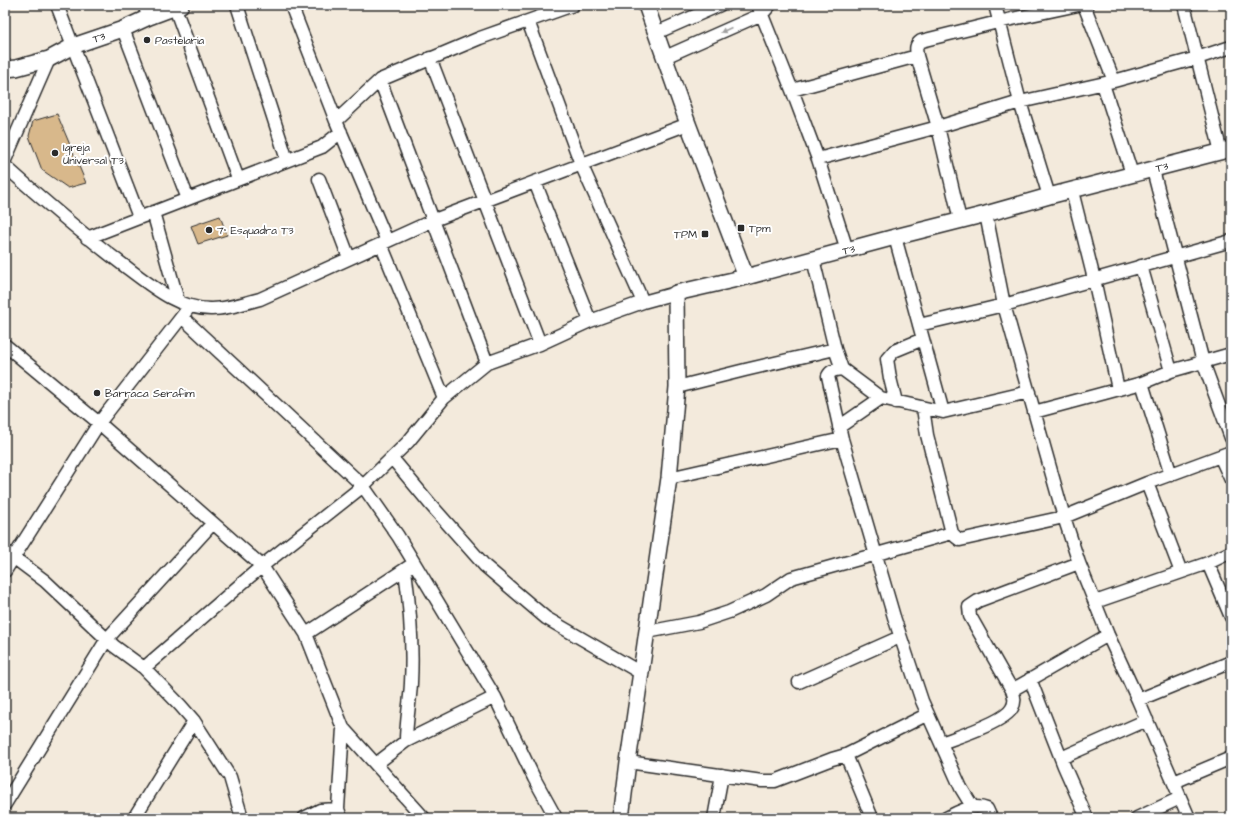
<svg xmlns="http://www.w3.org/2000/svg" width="1236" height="823" viewBox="0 0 1236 823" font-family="'Architects Daughter',sans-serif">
<rect width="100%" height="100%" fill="#f3eadc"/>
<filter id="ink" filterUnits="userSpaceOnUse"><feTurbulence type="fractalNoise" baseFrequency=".025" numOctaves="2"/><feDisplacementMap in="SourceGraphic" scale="8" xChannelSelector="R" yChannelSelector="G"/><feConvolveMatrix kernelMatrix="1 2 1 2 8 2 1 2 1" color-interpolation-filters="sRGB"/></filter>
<g filter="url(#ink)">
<path fill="#d8b88b" stroke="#2b2b2b" d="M57,114L86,183L68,188L42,170L29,136L33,121Z
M220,216L227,235L198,244L191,226Z"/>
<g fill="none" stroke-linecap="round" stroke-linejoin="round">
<g stroke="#2b2b2b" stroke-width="15">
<path id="minor" d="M57,5L139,217
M144,5L149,17
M237,5L287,160
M291,5L336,121L387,241
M758,5L792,90L818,159L847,250
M995,5L1020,102L1049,196
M1084,5L1114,81
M1184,5L1221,152
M175,8L238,179
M528,21L581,164L643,302
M123,29L188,199
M656,33L720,5
M665,57L762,14L770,5
M430,58L540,344
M380,80L487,363
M1103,84L1132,174
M792,90L917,56
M336,121L380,80L480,38L573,5
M818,159L938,127L1020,102L1114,81L1197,58L1231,47
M5,160L49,59
M5,166C43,200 81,233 122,264C148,283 178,310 212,309C228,309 245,303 260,299L434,220L688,124
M1153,170L1203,362L1231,438
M319,179L349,258
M535,182L590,321
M1072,191L1094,279L1118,389
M153,212L178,301
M986,214L1004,305L1064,517L1079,563L1108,635L1138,700L1189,818
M960,220L938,127L917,56C916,49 915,45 921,41L998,22L1078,5
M895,237L943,412
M87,238L322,147L341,132
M381,244L444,398
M813,259L835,349L842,369C835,370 831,370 828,376L842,439L894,617L922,701L961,788L972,806
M1141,266L1171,371
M182,317L363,486L398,536L495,697L534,778L556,818
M919,325L1004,305L1231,241
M5,345L99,423L262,566L306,634L343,728L424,818
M842,369L881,398L943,412L1029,392
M1142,383L1171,475
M677,387L745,370L835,349
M896,402L890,378L887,359L894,351L923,339
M923,408L927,435L952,533L956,537L960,540L1064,517L1147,483L1231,452
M1034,412L1142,383L1171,371L1231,354
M839,427L881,398
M1220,456L1231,480
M392,458L431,505L485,566L546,618L641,673
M669,478L842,439
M1147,483L1181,572
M5,551L45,581L114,646L144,668L180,705L194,721L230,777L242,818
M1208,563L1231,617
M5,571L99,423L187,310
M1095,602L1208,563L1231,552
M647,632L699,622L729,612L766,595L791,578L952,533
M306,634L410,566
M144,668L262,566L363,486L408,442L444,398L487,363L540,344L590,321L643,302L676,293
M1030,679L1064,766L1087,818
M799,682L900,637
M1012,690L1108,635
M1138,700L1231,662
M406,741L495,697
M941,743C957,737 1005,722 1012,708C1016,701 1014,696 1012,690L970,616L969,607L978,601L1079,563
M846,755L872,818
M1061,758L1147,720
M628,762L762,781H775L832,759L846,755L928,714
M376,764L406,741C406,722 410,703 411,683C413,645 410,607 405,570
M1174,782L1231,758
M5,804L107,639L213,523
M338,809L343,728
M134,818L194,721
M304,818L320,810L338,809L341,818
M714,818L722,775
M946,818C959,812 972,803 987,809L991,818
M1137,818L1180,798"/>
</g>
<g stroke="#2b2b2b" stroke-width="18">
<g id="tertiary">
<path id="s1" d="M646,5L688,124L746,277L895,237L986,214L1049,196L1231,149"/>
<path id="s2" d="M5,69L16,68L49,59L73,46L123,29L149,17L181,5"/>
<path d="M621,818L628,762L669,478L677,387L676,293L746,277"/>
</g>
</g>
<use href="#minor" stroke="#fff" stroke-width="12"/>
<use href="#tertiary" stroke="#fff" stroke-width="15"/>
</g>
<defs><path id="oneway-solid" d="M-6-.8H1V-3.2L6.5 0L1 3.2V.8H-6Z"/></defs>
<use fill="#a0a0a0" href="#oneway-solid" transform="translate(726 30) rotate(156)"/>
</g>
<g fill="#2b2b2b" stroke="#fff" stroke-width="1.5">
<circle cx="147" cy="40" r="4"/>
<circle cx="55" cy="153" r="4"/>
<rect x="737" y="224" width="8" height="8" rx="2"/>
<circle cx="209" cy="230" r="4"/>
<rect x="701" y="230" width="8" height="8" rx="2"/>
<circle cx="97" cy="393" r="4"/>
</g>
<g text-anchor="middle" stroke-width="4" stroke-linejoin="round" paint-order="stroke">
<g font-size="11" fill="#2b2b2b" stroke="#fff">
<text dy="4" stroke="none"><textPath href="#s2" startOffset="100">T3</textPath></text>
<text dy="4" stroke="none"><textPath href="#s1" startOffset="720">T3</textPath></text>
<text dy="4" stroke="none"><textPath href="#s1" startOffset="396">T3</textPath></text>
</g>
<g font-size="11" fill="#2b2b2b" stroke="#fff" text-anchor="start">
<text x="155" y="44">Pastelaria</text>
<text x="63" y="151">Igreja<tspan x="63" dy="13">Universal T3</tspan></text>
<text x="749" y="232">Tpm</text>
<text x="217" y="234">7° Esquadra T3</text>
<text x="697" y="238" text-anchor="end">TPM</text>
<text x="105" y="397">Barraca Serafim</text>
</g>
</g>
<rect width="1236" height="823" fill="none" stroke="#fff" stroke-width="20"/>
<rect x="10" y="10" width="1216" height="803" fill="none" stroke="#2b2b2b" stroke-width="1.5" filter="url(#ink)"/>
</svg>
